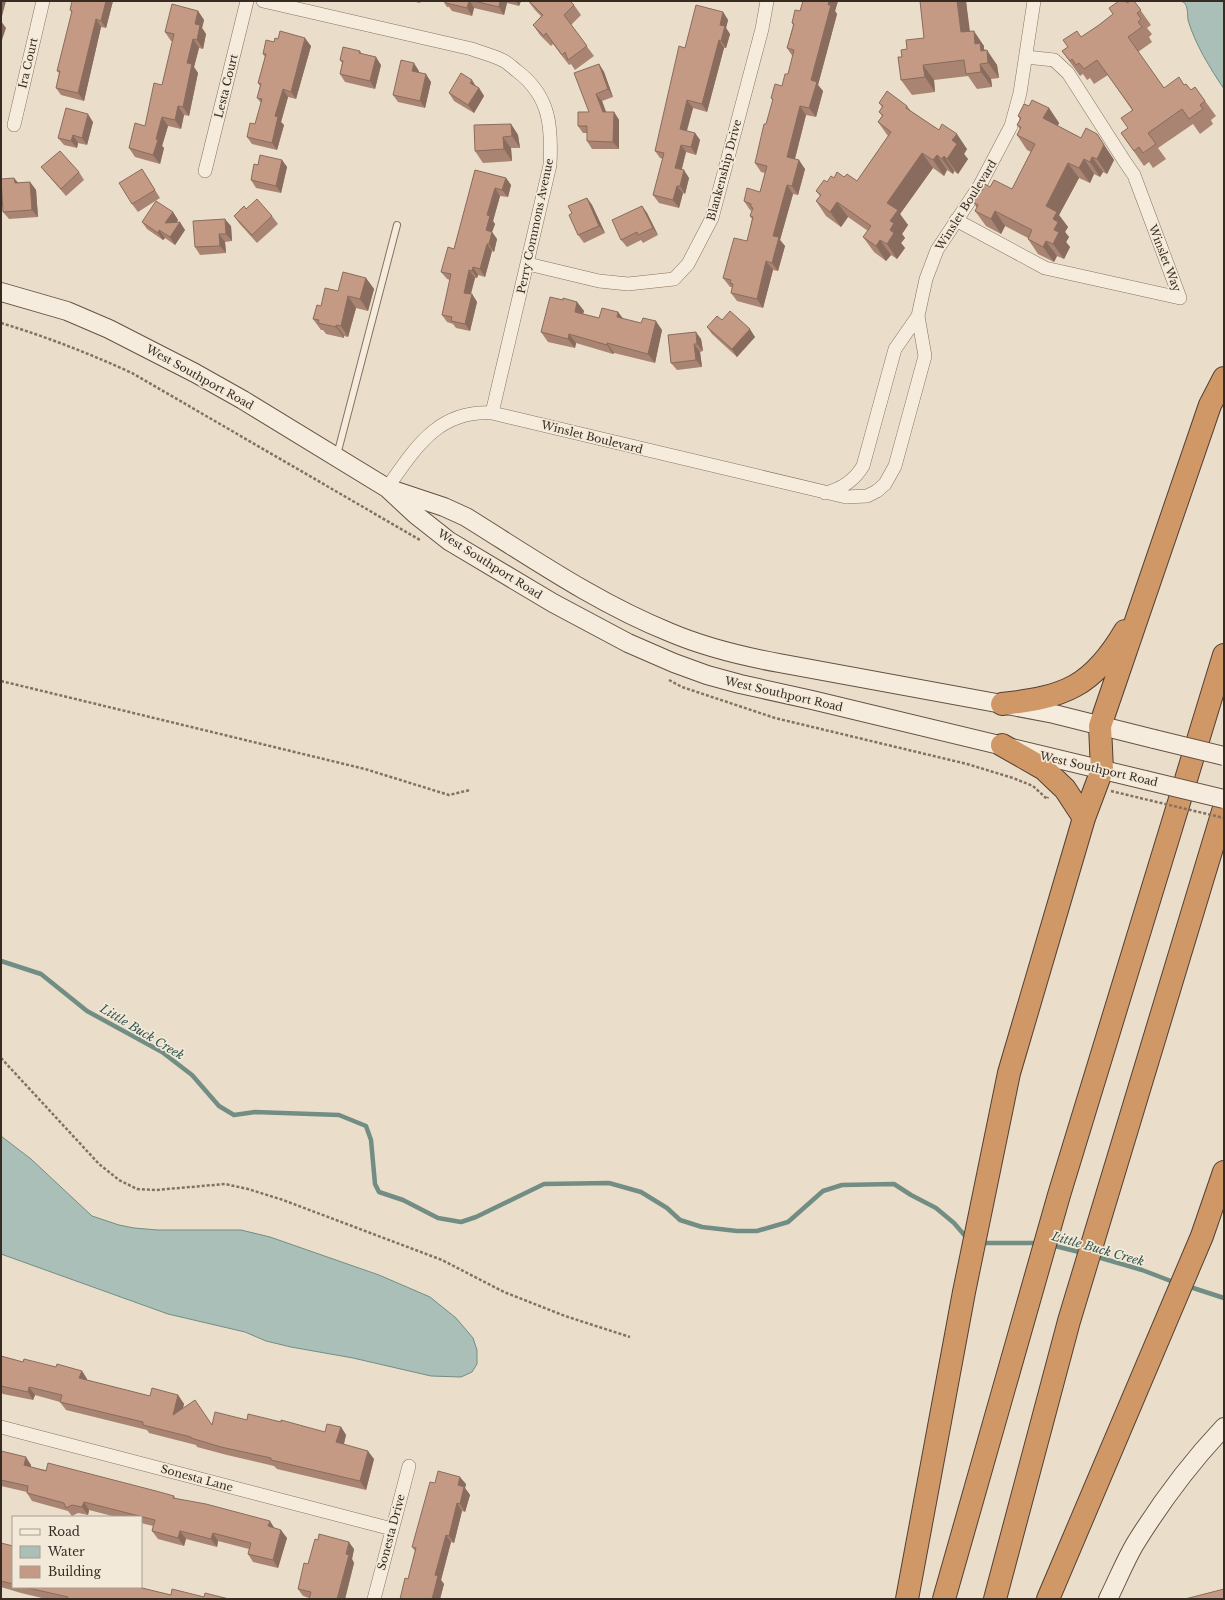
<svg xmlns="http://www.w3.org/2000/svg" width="1225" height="1600" viewBox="0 0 1225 1600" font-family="'Libre Baskerville',serif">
<rect width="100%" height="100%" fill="#eadeca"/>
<path fill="#aabfb7" stroke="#728d84" d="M1181,1H1224V89C1210,68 1195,44 1188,20C1187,13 1189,4 1181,1Z
M1,1136L31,1159L92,1216L119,1225L134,1228L158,1230H241L270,1237L379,1275L430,1297L456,1318L473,1338L477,1350V1364L472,1372L461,1377L431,1376L353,1358L291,1347L266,1341L245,1332L168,1314L1,1254Z"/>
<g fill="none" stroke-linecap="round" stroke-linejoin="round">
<path stroke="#728d84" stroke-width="4.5" d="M1,961L41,974L87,1011L162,1052L192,1075L219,1106L234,1115L255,1112L339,1115L366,1126L371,1140L375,1184L379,1192L403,1200L438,1218L461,1222L476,1217L544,1184L609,1183L641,1192L667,1208L680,1220L702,1227L737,1231H757L788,1222L823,1191L842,1185L894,1184L911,1195L936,1208L954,1223L966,1237L969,1238
M980,1242L984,1243H1040
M1051,1245L1083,1253
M1094,1256L1142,1270L1176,1283
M1187,1286L1224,1298"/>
<g stroke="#857160" stroke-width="8">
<path id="lane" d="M337,455L397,225"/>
</g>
<g stroke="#857160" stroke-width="14">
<path id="street" d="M263,1L472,49C482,53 492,55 502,60C507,62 512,67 517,71C550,96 552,126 550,165L492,413
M14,125L43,1
M205,171L247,1
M956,220L1045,268L1180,298L1134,175L1125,162L1068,73L1054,60L1026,57
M528,264L599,281L628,284L674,279L688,264L712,218L762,29L767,1
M387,488C415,449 437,410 492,413L846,497L867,496L877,491L885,484L895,466L925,356L918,316L926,279L937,250L980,185L1011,126L1020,93L1034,1
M825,493C842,489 854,481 863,466L895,349L918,316
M1,1427L392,1529
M374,1599L409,1466"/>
</g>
<g stroke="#675243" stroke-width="20">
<path id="secondary" d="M1,292L67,311L109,329L195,373L243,400L387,488L416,515L449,541L553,603L628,643L674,663L707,675L740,684L812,700L1145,780
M393,490L444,507L466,517C532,558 597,603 669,632C704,647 741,656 779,663L1002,704L1054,714L1154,739
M1108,1599C1117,1581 1125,1561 1135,1544C1161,1502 1190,1463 1224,1427"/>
</g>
<g stroke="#544034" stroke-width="24">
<path id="highway" d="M1002,704C1065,697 1092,687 1125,631
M1002,745L1044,769L1065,789L1084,818
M907,1599L964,1292L1009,1073L1084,818L1102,770L1100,726L1210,405L1224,378
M944,1599L1059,1195L1224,655
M995,1599L1069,1321L1224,808
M1048,1599L1202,1236L1224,1172"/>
</g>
<path stroke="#857160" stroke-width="2.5" stroke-dasharray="3 2" stroke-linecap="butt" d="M1,323C47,337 88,353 132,373L420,540
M669,680L682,687L775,718L967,764L1013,778L1033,786L1047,799L1048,797
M1,681L365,769L449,795L470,790
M1111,791L1140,798
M1,1058L99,1164L119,1180L137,1189L156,1190L225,1184L248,1189L283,1200L442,1260L504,1292L565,1316L630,1337"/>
<use href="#lane" stroke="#f6ecdd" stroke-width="6"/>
<use href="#street" stroke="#f6ecdd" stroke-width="13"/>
<use href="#secondary" stroke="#f6ecdd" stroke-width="18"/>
<use href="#highway" stroke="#cf9866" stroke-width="22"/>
<g stroke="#675243" stroke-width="20" stroke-linecap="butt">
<path id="secondary-bridge" d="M1154,739L1224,756
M1145,780L1224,799"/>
</g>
<path stroke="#857160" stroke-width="2.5" stroke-dasharray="3 2" stroke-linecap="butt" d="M1140,798L1224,818"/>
<use href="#secondary-bridge" stroke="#f6ecdd" stroke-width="18"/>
</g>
<path fill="#a98472" d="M113,1L106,28L101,27L84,101L61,95L56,88L59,73L57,71L72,13L70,10Z
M411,1H421L420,3Z
M443,1H521L519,6L507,3L504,15L474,8L472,16L452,11L449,7H447Z
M528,1L574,5L581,15L571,25L594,56L575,70L571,64L569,65L553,44L551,46L540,35L533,25L541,16L535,10Z
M803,1H838L835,11L837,14L818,85L823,91L816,117L806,115L795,159L805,169L798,195L793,194L780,240L785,246L778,271L773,270L763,308L737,301L731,293L732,287H730L723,278L747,241L752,219L750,216L752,211L750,210L744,201L760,192L765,173L761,172L755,163L773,101L771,98L782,86L788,74L793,57L787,48L793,25L792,23L800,11Z
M920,1H966L969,31L984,46V49L997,65L999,78L991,79L992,87L977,89L968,76L934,80L935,92L912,95L901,80L902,57L907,49L924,38Z
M1134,1L1151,25L1147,28L1152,34L1149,37L1152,42L1138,52L1164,88L1184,85L1191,90L1195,87L1216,116L1211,120L1213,124L1200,134L1193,124L1158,148L1166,159L1153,168L1149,162L1144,166L1121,133L1128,128L1132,110L1108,75L1094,84L1090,78L1087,80L1083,74L1080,76L1062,51L1099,25L1127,3Z
M198,11L204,20L202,28L206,34L203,49L199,48L194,67L198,73L189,116L184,115L181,129L168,126L162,146L164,148L160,164L135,157L129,148L145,126L162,85L173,41H171L165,32Z
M723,12L728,20L726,28L730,34L726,48H724L707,112L693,108L687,131L695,133L700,140L696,155L686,152L682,169L689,178L685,194L683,193L679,208L659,203L653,195L663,159L660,158L655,151L685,48Z
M274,42L311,46L296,99L288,97L281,122L284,125L277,150L252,144L247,137L255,124L261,103L257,98L260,86L258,83L265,57L263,54Z
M360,51L362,54L381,65L375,89L345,82L340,74L342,63L340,60Z
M599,64L604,72L613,97L602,101L606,112H614L619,120V149H592L587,141V133H583L578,126L589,112Z
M419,71V72L431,82L425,108L398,102L393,95Z
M477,88H479L484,96L474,113L454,101L449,93Z
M879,103L907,106L911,111L967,149L964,154L968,159L958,174L954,171L953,174L947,170L944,176L933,168L900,214L908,225L902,234L905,238L901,243L905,248L897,259L891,255L886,261L874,252L863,237L868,231L848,217L841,227L826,216L816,201L820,196L816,191L827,182L834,178L844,177L857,181L888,136L878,122L882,116L879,112L882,107Z
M1029,106L1049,108L1059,123L1058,126L1081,138L1097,134L1114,160L1107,174L1103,172L1100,177L1094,174L1090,183L1079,178L1059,215L1068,227L1065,232L1069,237L1066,242L1070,247L1064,259L1057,256L1054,262L1038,254L1028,239V238L1005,226L1001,234L986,226L975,211L977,208L973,202L982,191L990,187L1012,189L1031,152L1027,150L1017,135L1020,129L1017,125L1020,119L1018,116Z
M93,122L87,145L78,143L77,148L64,145L58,138Z
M511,124L518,135L520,148H511L512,161L483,163L475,151Z
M282,160L287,167L281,193L256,188L251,180L258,165Z
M41,167L79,172L84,180L66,196L47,174Z
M475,170L506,178L511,185L508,197L500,196L493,221L495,224L492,232L497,239L494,252L492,251L485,277L478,275L477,278H475L471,294H472L477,302L470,331L456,328L453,324L447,322L442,315L450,280L447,279L441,272L454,249Z
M147,177L160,198L138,212L132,204Z
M14,178L18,183L30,182L36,190L38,217L9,219L3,212Z
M587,198L592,205L605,233L584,243L578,235L572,213Z
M642,206L647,213L658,235L643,243L641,240L627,247L621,240Z
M246,209L272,216L278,224L257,243L239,223L234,216Z
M173,212L178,220L177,222L185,230L175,245L165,238L163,240L147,229L142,222Z
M231,226L232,241L225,242L226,253L200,255L195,247Z
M366,278L374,289L368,311L356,308L348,337L344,336V338L326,334L323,330H321L313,319L321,306L338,291Z
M563,300L577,302L584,311L583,314L599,318L618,312L623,319L662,330L655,363L614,353L613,354L576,343L575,348L548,342L541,332Z
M722,320L755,337L737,357L712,334L707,327Z
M668,335L701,339L703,351L700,352L702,367L677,370L671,363Z
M1,1356L23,1362L82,1371L87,1379V1380L150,1396L178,1395L184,1404L183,1408L212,1425L247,1420L281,1422L325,1432L341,1427L346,1435L344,1444L374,1459L366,1490L277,1469L274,1466L227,1455L197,1447L196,1445L149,1433L147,1430L66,1410L60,1402L35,1395L33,1400L3,1394L1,1392Z
M1,1451L31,1465V1467L174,1496L175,1498L275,1528L287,1538L278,1568L253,1562L248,1554L249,1549L218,1541L217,1547L186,1539L184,1546L158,1539L152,1531L153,1526L141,1523V1517H116L89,1510L88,1515L78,1513L72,1516L68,1511L32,1501L27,1493V1492L1,1486Z
M435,1483L466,1484L465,1488L470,1495L465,1512L462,1511L454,1543L451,1542L441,1580L444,1584L440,1599H400L408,1579L415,1551L412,1547Z
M1,1543L13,1546V1587H138L171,1595L204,1597L229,1599H46L21,1593L1,1587Z
M354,1549L352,1559L354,1563L345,1599H309V1598L303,1596L298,1589L308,1564Z"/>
<path fill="#896c5d" d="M1,1H6L1,20Z
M106,1H113L106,28L101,21Z
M469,1H470L474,8L472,16L467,8Z
M500,1H506L507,3L504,15L499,7Z
M516,1H521L519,6Z
M829,1H838L835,11L837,14L818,85L823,91L816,117L809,108L811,80Z
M957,1H966L972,47L961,32Z
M198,11L204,20L202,28L206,34L203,49L197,40L195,24Z
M723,12L728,20L726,28L730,34L726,48L721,41L720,25Z
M96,19L101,27L84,101L78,93Z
M1,21L6,28L2,40L1,39Z
M974,31L984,46V49L987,53V50L997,65L999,78L975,44Z
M305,38L311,46L296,99L291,92Z
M193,39L199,48L194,67L198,73L189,116L183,107L187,63Z
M719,40L724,48L707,112L702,104Z
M376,57L381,65L375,89L370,81Z
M414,63L419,71L418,79L412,71Z
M599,64L604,72L613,97L608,89Z
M980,64L991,79L992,87L981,72Z
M923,65L934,80L935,92L925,77Z
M426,74L431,82L425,108L420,101Z
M472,80L477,88L470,83Z
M479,88L484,96L474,113L468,105Z
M283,89L288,97L281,122L284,125L277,150L272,143L275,116Z
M596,94L602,101L609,120L603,112Z
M687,100L693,108L685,136L680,129Z
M178,106L184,115L181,129L175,120Z
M800,106L806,115L793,166L787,157Z
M1049,108L1059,123L1054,133L1043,118Z
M614,112L619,120V149L613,142Z
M88,114L93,122L87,145L82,138Z
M162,117L168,126L162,146L164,148L160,164L153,155L156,139Z
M511,124L518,135L520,148L512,136Z
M695,133L700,140L696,155L691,147Z
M957,134L967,149L964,154L968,159L958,174L947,159L952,140Z
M1097,134L1114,160L1107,174L1097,159Z
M73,135L78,143L77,148L71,141Z
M503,137L511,148L512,161L504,149Z
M681,145L686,152L680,175L675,168Z
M922,153L933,168L900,214L908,225L902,234L905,238L901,243L905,248L897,259L887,244L890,230V221L887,203Z
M937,155L947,170L944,176L933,160Z
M944,156L954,171L953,174L942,159Z
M1092,157L1103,172L1100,177L1090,162Z
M1084,159L1094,174L1090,183L1079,168Z
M282,160L287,167L281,193L276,186Z
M799,160L805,169L798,195L792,186Z
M1068,163L1079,178L1059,215L1068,227L1065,232L1069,237L1066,242L1070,247L1064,259L1053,244L1054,230L1046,206Z
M684,170L689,178L685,194L680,186Z
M14,178L20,185L15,183Z
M506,178L511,185L508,197L502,190Z
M30,182L36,190L38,217L32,210Z
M787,185L793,194L780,240L785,246L778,271L772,263L773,236Z
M677,186L683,193L679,208L673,200Z
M495,188L500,196L493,221L495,224L492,232L497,239L494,252L489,244L486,230L487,215Z
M587,198L592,205L605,233L599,226Z
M837,202L848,217L841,227L830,212Z
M642,206L647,213L658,235L653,228Z
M995,211L1005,226L1001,234L991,219Z
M173,212L178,220L171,231L165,223Z
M225,219L231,226L232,241L226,234Z
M180,222L185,230L175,245L170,237Z
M159,230L165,238L163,240L158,233Z
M219,234L225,242L226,253L220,246Z
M880,240L891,255L886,261L876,246Z
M1046,241L1057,256L1054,262L1043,247Z
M487,244L492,251L485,277L480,269Z
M766,261L773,270L763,308L757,299Z
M473,267L478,275L477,278L472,271Z
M469,270L475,278L469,300L464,293Z
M366,278L374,289L368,311L360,299Z
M472,294L477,302L470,331L465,324Z
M348,296L356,308L348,337L341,326Z
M577,302L584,311L581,321L575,312Z
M618,312L625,321L617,317Z
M656,321L662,330L655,363L648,354Z
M336,325L344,336V338L336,327Z
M750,329L755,337L737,357L732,349Z
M696,332L701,339L703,351L697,344Z
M569,334L576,343L575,348L568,339Z
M607,343L614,353L613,354L607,345Z
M694,344L700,352L702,367L696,360Z
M82,1371L87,1379L85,1387L79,1378Z
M29,1387L35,1395L33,1400L28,1392Z
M178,1395L184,1404L179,1423L173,1415Z
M341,1427L346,1435L342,1451L336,1442Z
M368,1451L374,1459L366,1490L360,1481Z
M26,1457L31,1465L29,1473L24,1465Z
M460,1477L466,1484L465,1488L470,1495L465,1512L460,1504L458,1485Z
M84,1502L89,1510L88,1515L82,1507Z
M457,1503L462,1511L454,1543L449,1536Z
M270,1521L275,1529L268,1526Z
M281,1530L287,1538L278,1568L273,1560Z
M180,1531L186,1539L184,1546L178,1538Z
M213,1533L218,1541L217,1547L211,1539Z
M446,1535L451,1542L441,1580L444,1584L440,1599H432L435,1575Z
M349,1542L354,1549L352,1559L354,1563L345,1599H337L346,1554Z"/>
<path fill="#c49a85" stroke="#896c5d" d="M72,1H106L101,21L96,19L78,93L56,88L60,71H57L72,11L70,10Z
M447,1H469L467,8L446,3Z
M474,1H500L499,7Z
M529,1H570L574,5L564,15L587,46L568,60L565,52L562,55L546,33L544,36L533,25L543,15Z
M803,1H829L828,5H831L811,80L817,82L809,108L800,106L787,157L799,160L792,186L787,185L773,236L779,237L772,263L766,261L757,299L731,293L733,284L730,283L731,280L723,278L734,238L747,241L753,217L750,216L753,208L751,207V204L744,201L747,188L760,192L767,166L755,163L764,124H766L773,99L771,98L775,84L782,86L785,74H788L794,50L787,48L794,24L792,23L795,10L800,11Z
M920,1H957L961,32L974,31L975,44L980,43L981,51L987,50L988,63L980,64L981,72L966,74L964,60L923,65L925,77L901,80L898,57H902L901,50L907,49L906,40L924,38Z
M1119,1H1126L1127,3L1130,1H1134L1141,10L1137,13L1141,19L1138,22L1142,27L1128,37L1164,88L1179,77L1184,85L1186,84L1191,90L1195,87L1205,101L1200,105L1203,109L1189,119L1182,109L1148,133L1156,144L1143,153L1139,147L1134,151L1121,133L1128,128L1121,118L1133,110L1097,60L1084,69L1079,63L1076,65L1072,59L1070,61L1062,51L1068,47L1063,40L1077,31L1081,37L1099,25L1113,14L1109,8Z
M172,4L198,11L195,24L200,25L197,40L193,39L187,63L192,64L183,107L178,106L175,120L162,117L156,139L158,140L153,155L129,148L135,123L145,126L154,83L162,85L174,34L165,32Z
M696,5L723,12L720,25L725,26L721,41L719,40L702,104L687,100L680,129L695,133L691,147L681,145L675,168L684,170L680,186H677L673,200L653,195L664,153L655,151L679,46L685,48Z
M280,31L305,38L291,92L283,89L275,116L278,117L272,143L247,137L250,123L255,124L262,99L257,98L261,84L258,83L266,54H263L266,40L274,42L275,38L278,39Z
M343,47L360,51L359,53L376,57L370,81L340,74L343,61L340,60Z
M401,60L414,63L412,71L426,74L420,101L393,95Z
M599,64L608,89L596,94L603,112H614L613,142L587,141V126H578V112H589L574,73Z
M461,73L472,80L470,83L479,88L468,105L449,93Z
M887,91L907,106L906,108L939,130L942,124L957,134L952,140L957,144L947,159L944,156L942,159L937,155L933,160L922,153L887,203L898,210L890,221L894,223L890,230L894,233L887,244L880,240L876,246L863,237L871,226L837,202L830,212L816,201L821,195L816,191L824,180L827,182L831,176L834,178L837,172L844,177L847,174L857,181L891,132L878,122L883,115L879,112L883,106L879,103Z
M1032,100L1049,108L1043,118L1081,138L1086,128L1097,134L1104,145L1097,159L1092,157L1090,162L1084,159L1079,168L1068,163L1046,206L1057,212L1053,219L1058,222L1054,230L1059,232L1053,244L1046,241L1043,247L1028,239L1032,230L995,211L991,219L975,211L978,205L973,202L979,189L982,191L985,184L990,187L994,180L1012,189L1035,144L1017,135L1021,127L1017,125L1021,118L1018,116L1024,104L1029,106Z
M66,108L88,114L82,138L73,135L71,141L58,138Z
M511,124L512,136L503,137L504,149L475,151L474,125Z
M60,151L79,172L61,189L41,167Z
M260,155L282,160L276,186L251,180L254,164L258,165Z
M142,169L155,190L132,204L119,183Z
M475,170L506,178L502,190L495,188L487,215L490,216L486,230L492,232L489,244H487L480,269L473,267L472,271L469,270L464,293L472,294L465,324L451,321L452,317L442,315L451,274L441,272L448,247L454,249Z
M14,178L15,183L30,182L32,210L3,212L1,179Z
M587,198L599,226L578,235L569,215L572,213L568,206Z
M257,199L272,216L252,235L234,216L244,206L246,209Z
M156,201L173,212L165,223L180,222L170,237L159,230L158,233L142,222Z
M642,206L653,228L638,235L637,232L621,240L612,220Z
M225,219L226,234H219L220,246L195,247L193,221Z
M343,272L366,278L360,299L348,296L341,326L336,325V327L318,323L319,320L313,319L317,305L321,306L325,288L338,291Z
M550,297L563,300V298L577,302L575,312L599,318L602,308L618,312L617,317L641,323L643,318L656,321L648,354L607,343V345L569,334L568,339L541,332Z
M730,311L750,329L732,349L707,327L717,316L722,320Z
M696,332L697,344H694L696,360L671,363L668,335Z
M1,1356L23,1362L24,1359L56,1367L57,1364L82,1371L79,1378L150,1396L152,1388L178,1395L173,1415L195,1400L212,1425L215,1412L247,1420L248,1414L281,1422V1420L325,1432L327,1424L341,1427L336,1442L368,1451L360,1481L271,1460V1458L221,1447L191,1438V1437L143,1425V1422L60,1402L62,1395L29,1387L28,1392L1,1386Z
M1,1451L26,1457L24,1465L46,1471L48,1463L156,1491L174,1496L173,1498L206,1504L270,1521L268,1526L281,1530L273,1560L248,1554L251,1543L213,1533L211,1539L180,1531L178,1538L152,1531L155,1520L84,1502L82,1507L72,1505L66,1508L64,1503L27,1493L28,1486L1,1480Z
M438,1471L460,1477L458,1485L464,1487L460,1504L457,1503L449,1536L446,1535L435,1575L438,1576L432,1599H400L405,1578L408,1579L416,1548L412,1547L430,1482L435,1483Z
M319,1534L349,1542L346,1554L349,1555L337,1599H309L311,1592L298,1589L304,1563L308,1564L315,1539L318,1540Z
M1,1543L13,1546V1584L1,1581Z
M24,1587H138L171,1595L172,1589L204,1597L205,1593L229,1599H67L68,1597Z
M1224,1589V1599H1185Z"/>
<g text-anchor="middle" stroke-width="3.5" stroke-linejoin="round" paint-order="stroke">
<g font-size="11" fill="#382b22" stroke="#f3e9d9">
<text transform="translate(28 63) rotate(-77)" y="4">Ira Court</text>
<text transform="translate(226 86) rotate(-76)" y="4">Lesta Court</text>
<text transform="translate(724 170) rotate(-75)" y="4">Blankenship Drive</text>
<text transform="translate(966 205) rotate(-58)" y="4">Winslet Boulevard</text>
<text transform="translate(535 226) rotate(-78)" y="4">Perry Commons Avenue</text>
<text transform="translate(1165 258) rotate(69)" y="4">Winslet Way</text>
<text transform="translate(200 377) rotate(29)" y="4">West Southport Road</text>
<text transform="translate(592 437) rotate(14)" y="4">Winslet Boulevard</text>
<text transform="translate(490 564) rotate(32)" y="4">West Southport Road</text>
<text transform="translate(784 694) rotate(13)" y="4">West Southport Road</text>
<text transform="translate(1099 769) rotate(13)" y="4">West Southport Road</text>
<text transform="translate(197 1478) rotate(15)" y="4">Sonesta Lane</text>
<text transform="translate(391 1532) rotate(-75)" y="4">Sonesta Drive</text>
</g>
<g font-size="12" font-style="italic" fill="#335650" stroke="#f3e9d9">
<text transform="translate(142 1032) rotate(31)" y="4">Little Buck Creek</text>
<text transform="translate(1098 1249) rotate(16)" y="4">Little Buck Creek</text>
</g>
</g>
<rect width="1225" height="1600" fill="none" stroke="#382b22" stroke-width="4"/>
<rect x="12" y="1516" width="130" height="72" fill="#f3e9d9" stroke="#a89d90"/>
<rect x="20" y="1529" width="20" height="6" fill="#f6ecdd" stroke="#a89d90"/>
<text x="48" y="1536" font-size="12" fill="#382b22">Road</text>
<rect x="20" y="1546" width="20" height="12" fill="#aabfb7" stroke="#a89d90"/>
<text x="48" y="1556" font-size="12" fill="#382b22">Water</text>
<rect x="20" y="1566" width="20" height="12" fill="#c49a85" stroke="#a89d90"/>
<text x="48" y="1576" font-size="12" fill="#382b22">Building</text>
</svg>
